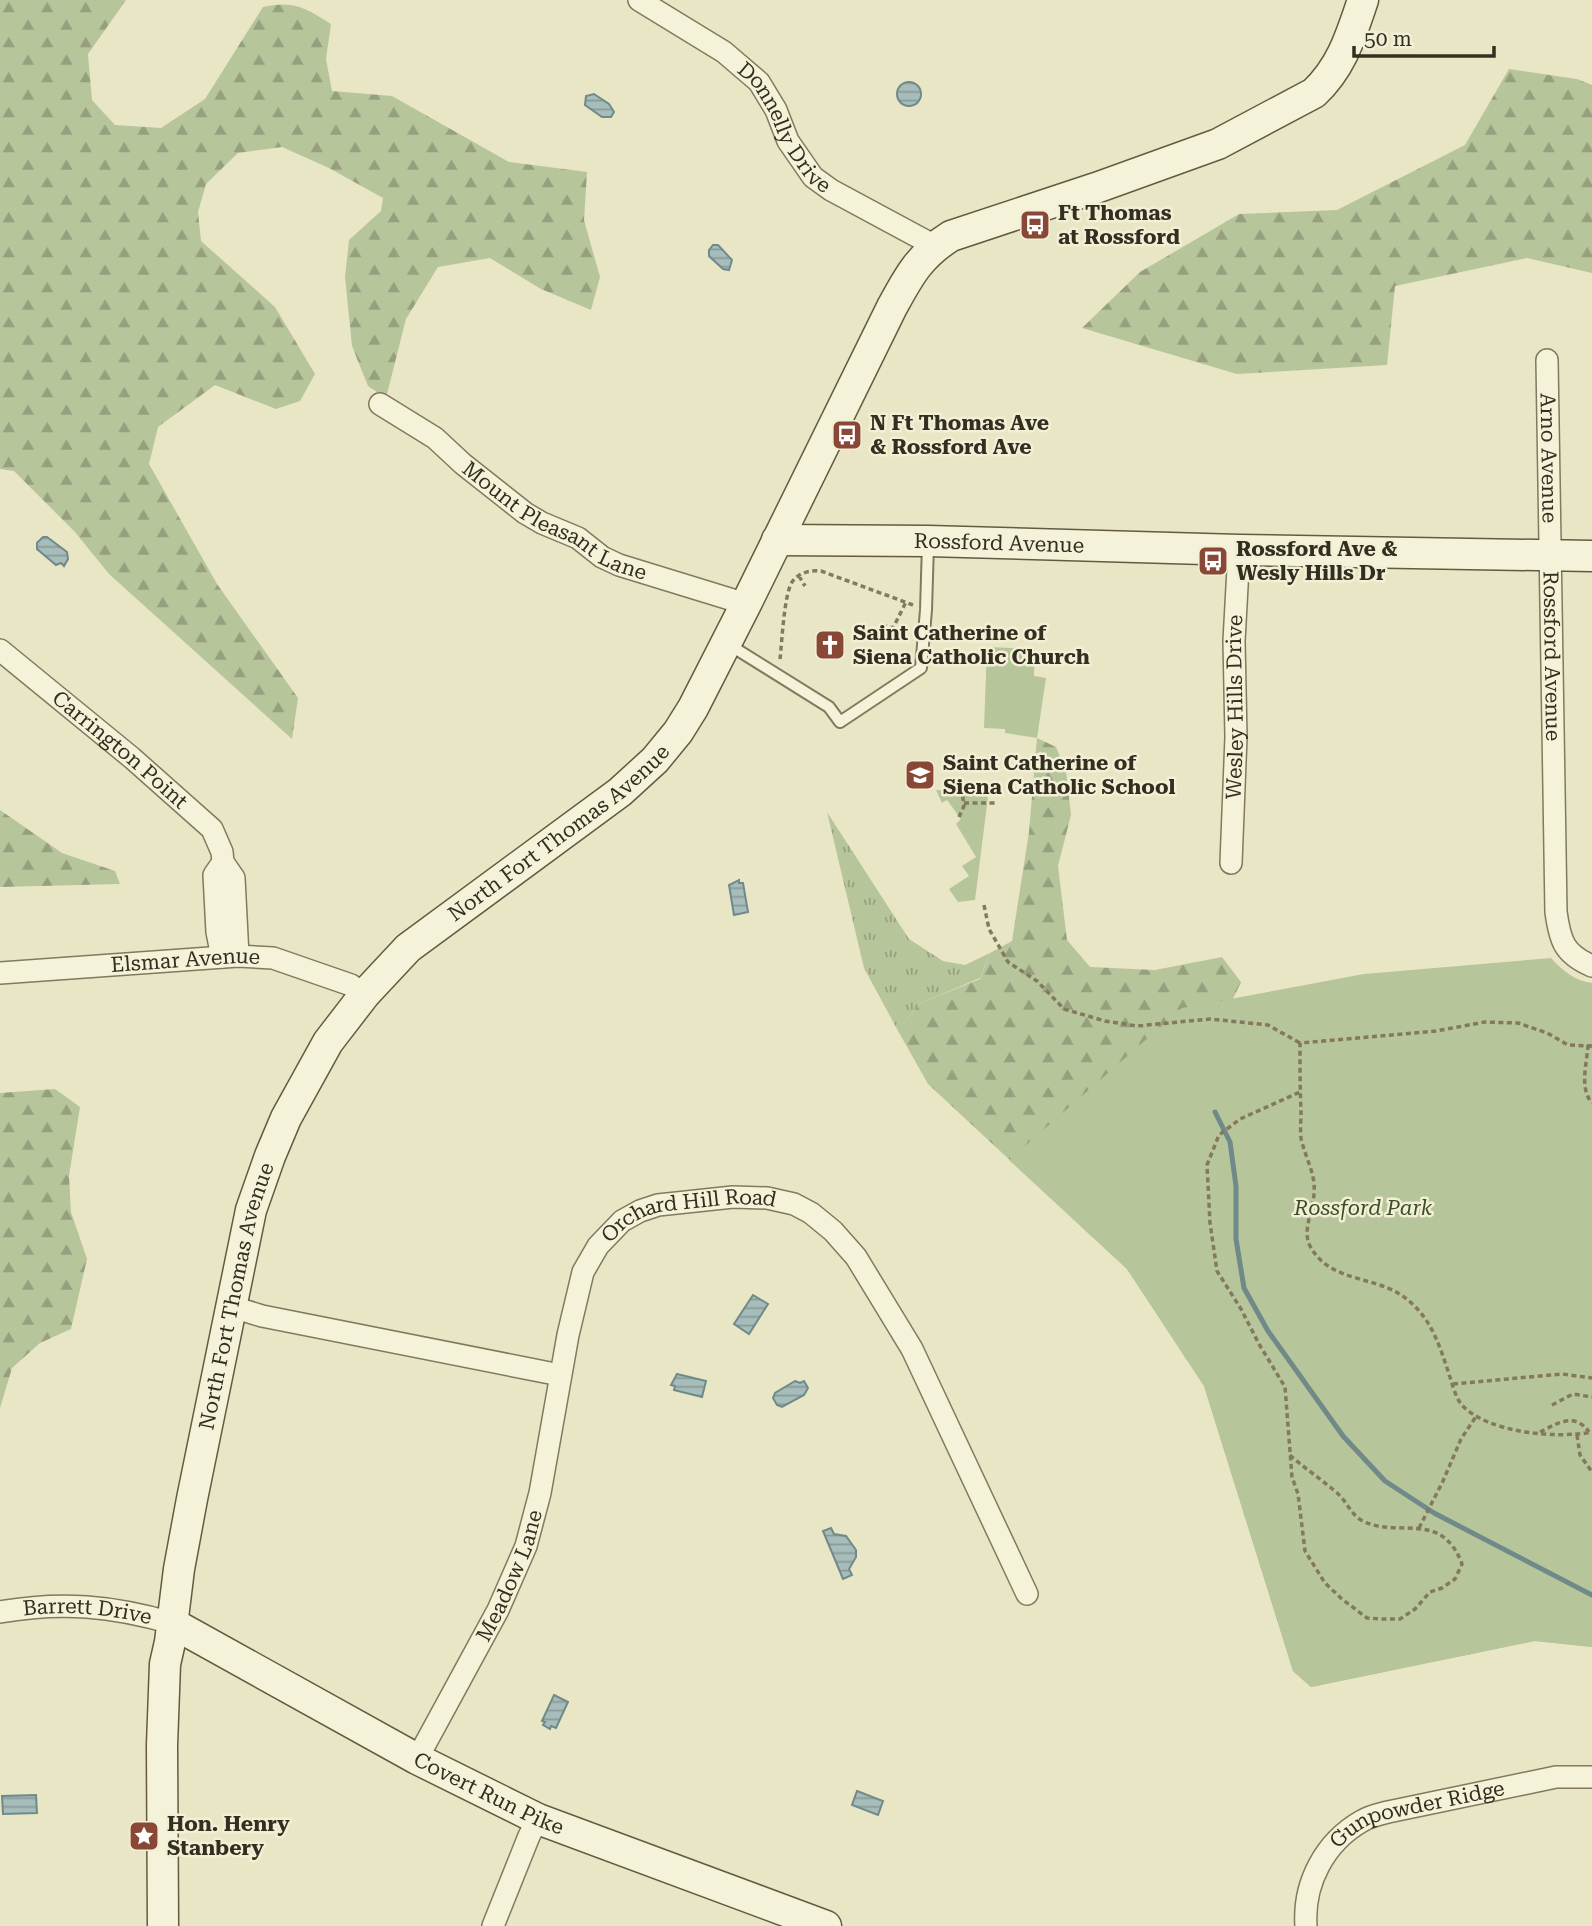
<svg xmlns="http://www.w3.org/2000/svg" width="1592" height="1926" viewBox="0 0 1592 1926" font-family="'Roboto Serif',serif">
<defs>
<pattern id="grass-tufts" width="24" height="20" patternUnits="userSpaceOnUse" patternTransform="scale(1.75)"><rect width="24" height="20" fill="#b7c59b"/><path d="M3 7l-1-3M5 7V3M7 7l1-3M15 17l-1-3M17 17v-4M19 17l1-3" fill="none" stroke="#96a07e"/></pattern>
<pattern id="forest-firs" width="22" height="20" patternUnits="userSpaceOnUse" patternTransform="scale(1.75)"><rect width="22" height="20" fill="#b7c59b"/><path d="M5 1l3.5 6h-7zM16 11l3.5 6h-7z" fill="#96a07e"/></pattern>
<pattern id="water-rules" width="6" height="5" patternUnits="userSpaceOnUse" patternTransform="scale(1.75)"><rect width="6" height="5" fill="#a7bdbb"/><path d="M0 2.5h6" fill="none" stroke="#899a98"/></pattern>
</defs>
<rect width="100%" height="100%" fill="#e9e6c6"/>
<path fill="url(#grass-tufts)" d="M827,812L909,939L943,961L965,965L990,953L980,978L921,1003L897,1029L864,968Z"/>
<path fill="url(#forest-firs)" d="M0,0H126L88,54L92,100L115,125L161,128L205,99L263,7C293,0 306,8 331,24L326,59L332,91L392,96L509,162L587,172L584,220L600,277L591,310L541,289L490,258L438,267L406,319L386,398L368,386L352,346L345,277L349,240L381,211L383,198L329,168L282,147L238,153L206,184L198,212L201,241L275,307L315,374L300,401L276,409L215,385L158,427L149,464L217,584L298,698L292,739L109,574L75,532L14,471L0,469Z
M1509,69L1577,79L1592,85V273L1527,258L1395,286L1387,365L1237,374L1082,328L1140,272L1239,214L1337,210L1465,145Z
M1037,738L1056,747L1066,771L1071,815L1058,866L1067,940L1090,967L1155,970L1222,957L1241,982L1216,1035L1592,1647L1535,1641L1311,1687L1293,1671L1204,1386L1127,1269L928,1084L897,1029L921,1003L980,979L990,953L1012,941L1029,832Z
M0,810L62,853L115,871L120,884L0,887Z
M55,1089L80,1107L69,1176L71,1212L87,1259L71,1329L40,1343L12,1368L0,1408V1093Z"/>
<path fill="#b7c59b" d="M987,647L1035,649L1034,676L1046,678L1037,738L1005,733V729L984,728Z
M936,790L970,791L988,797L975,900L958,902L949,889L969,876L962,866L976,857L956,824L961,819L947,800L942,803Z
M1551,958C1562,970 1575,981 1592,983V1647L1535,1641L1311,1687L1293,1671L1204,1386L1127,1269L1009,1160L1182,1008L1364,974Z"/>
<path fill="url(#water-rules)" stroke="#6f8a89" stroke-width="2" d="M897 94a12 12 0 1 1 24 0a12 12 0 1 1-24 0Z
M594,94L609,104L614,112L611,117H602L585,105L586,96Z
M713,245H718L732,260L729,270L723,269L709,256V250Z
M43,537H47L67,552L68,559L64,566L61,563L56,565L37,549V543Z
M739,880V883H743L748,912L734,915L729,885Z
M753,1295L768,1304L749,1334L734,1324Z
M677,1374L706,1381L702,1397L674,1390L675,1386L671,1385Z
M795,1381L800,1383L804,1381L808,1388L804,1395L782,1407L777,1405L773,1398L775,1393Z
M831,1528L834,1534L846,1536L856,1550V1557L849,1569L852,1575L843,1579L823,1531Z
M554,1695L568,1702L556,1728L551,1726L550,1729L543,1725L545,1722L542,1721Z
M857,1791L883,1801L878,1815L852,1805Z
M36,1795L37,1813L3,1814L2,1796Z"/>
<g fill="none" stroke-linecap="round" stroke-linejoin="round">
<path stroke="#6f8a89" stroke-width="5" d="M1215,1112L1230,1142L1236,1186V1239L1244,1288L1268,1331L1343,1436L1385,1481L1434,1513L1592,1595"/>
<g stroke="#82795e" stroke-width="14">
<path id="lane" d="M728,644L829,707L840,722L921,668L926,610L928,544"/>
</g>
<g stroke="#82795e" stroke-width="24">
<g id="street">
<path id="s1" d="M639,0L724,52L759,82L776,110L788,141L813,177L831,190L935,246"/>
<path id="s2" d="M1547,360L1556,912C1560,941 1564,954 1592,966"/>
<path id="s3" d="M380,404L435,438L463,464L525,513L542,523L578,538L602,557L619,565L746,604"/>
<path id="s4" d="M0,650L132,758L212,829L222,852L223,862L234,878L238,956"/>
<path id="s5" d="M1231,863L1236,737L1234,641L1239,550"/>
<path d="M222,957L217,932L214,875L223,862"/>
<path id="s6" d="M0,973L238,956L273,958L351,985L365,994"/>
<path d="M233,1307L262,1316L560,1375"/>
<path id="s7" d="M0,1612C62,1601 112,1606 172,1623"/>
<path id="s8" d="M417,1759L498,1610L526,1546L540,1493L568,1335L583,1272L598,1246L622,1221L640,1211L658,1205L733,1197L767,1198L794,1204L811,1213L833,1231L856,1257L912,1349L1027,1594"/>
<path d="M493,1926L529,1836L538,1819"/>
<path id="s9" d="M1306,1926C1303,1883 1325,1842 1362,1821C1370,1816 1380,1814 1388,1812L1556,1777H1592"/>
</g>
</g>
<g stroke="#645a41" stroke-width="33">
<g id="secondary">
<path id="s10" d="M777,540L928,541L1239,550L1592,556"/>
<path id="s11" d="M172,1623L417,1759L538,1819L826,1926"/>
<path id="s12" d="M163,1926L162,1745L165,1664L170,1642L179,1569L192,1499L251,1210L270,1156L286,1118L328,1042L365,994L408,948L620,792L655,760L678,732L693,708L746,604L892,307C909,276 919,256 951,236L1096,188L1218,144L1314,93C1342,67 1351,35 1363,0"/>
</g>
</g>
<path stroke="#82795e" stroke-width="3.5" stroke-dasharray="5 3.5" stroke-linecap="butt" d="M799,576L805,586
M882,625L893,628L906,602
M780,659C782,642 784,595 792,582C799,572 811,570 821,571L913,605
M964,803H996
M959,817L964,806L962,791
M984,905L989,929L1008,962L1037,981L1064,1009L1105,1021L1137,1026L1210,1019L1268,1025L1300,1043
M1588,1045C1587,1064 1579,1088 1592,1103
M1592,1046L1568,1045L1547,1033L1518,1023L1485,1022L1436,1031L1300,1043C1300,1066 1300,1089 1301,1112C1301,1120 1300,1130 1301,1138C1305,1158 1316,1173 1314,1194C1313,1211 1302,1231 1310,1246C1331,1285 1379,1274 1409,1301C1432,1320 1440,1347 1449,1374C1452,1383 1455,1396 1461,1404C1486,1433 1557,1439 1592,1432
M1453,1384L1562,1374L1592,1378
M1552,1405L1573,1394L1592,1397
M1540,1432C1558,1423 1575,1412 1589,1432
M1577,1435L1580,1455L1592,1472
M1290,1455C1304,1468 1321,1479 1336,1492C1346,1500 1350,1513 1361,1520C1397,1540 1441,1508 1462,1564L1455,1579L1442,1588L1430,1592L1415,1609L1400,1619H1383L1367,1618L1342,1599L1325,1583L1305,1551L1298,1494L1292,1477L1285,1387L1259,1344L1241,1309L1217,1271L1210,1223L1207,1165L1219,1135L1240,1119L1300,1092
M1419,1528L1443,1481L1461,1439L1477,1415"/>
<use href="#lane" stroke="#f4f2d8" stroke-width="10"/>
<use href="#street" stroke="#f4f2d8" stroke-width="21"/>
<use href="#secondary" stroke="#f4f2d8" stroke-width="30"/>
</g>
<defs>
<g id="bus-square" transform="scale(1.575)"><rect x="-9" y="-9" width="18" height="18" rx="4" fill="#894835" stroke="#f1efd5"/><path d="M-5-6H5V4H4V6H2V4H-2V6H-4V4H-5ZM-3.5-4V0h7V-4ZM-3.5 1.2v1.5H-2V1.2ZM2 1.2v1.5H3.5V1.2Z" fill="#fff"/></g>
<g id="church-square" transform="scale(1.575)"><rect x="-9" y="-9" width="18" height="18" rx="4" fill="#894835" stroke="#f1efd5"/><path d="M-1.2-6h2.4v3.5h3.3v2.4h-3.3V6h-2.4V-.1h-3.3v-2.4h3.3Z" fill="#fff"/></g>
<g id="school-square" transform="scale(1.575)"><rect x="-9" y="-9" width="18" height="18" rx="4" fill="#894835" stroke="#f1efd5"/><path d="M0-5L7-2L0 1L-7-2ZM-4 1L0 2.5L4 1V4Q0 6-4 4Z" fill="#fff"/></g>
<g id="sight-square" transform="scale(1.575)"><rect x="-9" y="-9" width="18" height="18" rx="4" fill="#894835" stroke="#f1efd5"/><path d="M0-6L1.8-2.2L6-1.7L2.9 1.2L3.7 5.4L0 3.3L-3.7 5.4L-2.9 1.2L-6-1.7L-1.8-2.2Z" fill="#fff"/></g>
</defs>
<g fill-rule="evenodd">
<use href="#bus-square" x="1035" y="225"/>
<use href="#bus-square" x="847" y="435"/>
<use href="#bus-square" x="1213" y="561"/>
<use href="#church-square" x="830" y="645"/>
<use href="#school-square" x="920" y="775"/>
<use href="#sight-square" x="144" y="1836"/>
</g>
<g text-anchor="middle" stroke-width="5" stroke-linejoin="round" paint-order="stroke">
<g font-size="21" fill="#342e20" stroke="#f1efd5">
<text dy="7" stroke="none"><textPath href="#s1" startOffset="198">Donnelly Drive</textPath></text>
<text dy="7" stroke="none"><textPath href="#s2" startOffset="98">Arno Avenue</textPath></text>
<text dy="7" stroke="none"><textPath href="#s3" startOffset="212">Mount Pleasant Lane</textPath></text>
<text dy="7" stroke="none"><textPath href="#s10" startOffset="222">Rossford Avenue</textPath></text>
<text dy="7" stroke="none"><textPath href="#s2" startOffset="296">Rossford Avenue</textPath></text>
<text dy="7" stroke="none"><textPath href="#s5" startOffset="156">Wesley Hills Drive</textPath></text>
<text dy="7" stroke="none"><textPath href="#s4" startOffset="156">Carrington Point</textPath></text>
<text dy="7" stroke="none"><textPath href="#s12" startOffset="1223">North Fort Thomas Avenue</textPath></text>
<text dy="7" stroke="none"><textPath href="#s6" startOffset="186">Elsmar Avenue</textPath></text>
<text dy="7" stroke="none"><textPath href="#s8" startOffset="651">Orchard Hill Road</textPath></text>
<text dy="7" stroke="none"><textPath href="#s12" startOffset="637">North Fort Thomas Avenue</textPath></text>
<text dy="7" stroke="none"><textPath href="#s8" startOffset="206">Meadow Lane</textPath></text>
<text dy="7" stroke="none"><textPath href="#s7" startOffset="88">Barrett Drive</textPath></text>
<text dy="7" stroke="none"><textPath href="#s11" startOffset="360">Covert Run Pike</textPath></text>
<text dy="7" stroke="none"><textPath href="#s9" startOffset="180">Gunpowder Ridge</textPath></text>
</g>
<g font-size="21" font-weight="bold" fill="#342e20" stroke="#f1efd5" text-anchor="start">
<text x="1058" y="220">Ft Thomas<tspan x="1058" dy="24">at Rossford</tspan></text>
<text x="870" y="430">N Ft Thomas Ave<tspan x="870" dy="24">&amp; Rossford Ave</tspan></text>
<text x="1236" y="556">Rossford Ave &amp;<tspan x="1236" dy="24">Wesly Hills Dr</tspan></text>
<text x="853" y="640">Saint Catherine of<tspan x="853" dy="24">Siena Catholic Church</tspan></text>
<text x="943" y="770">Saint Catherine of<tspan x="943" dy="24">Siena Catholic School</tspan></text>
<text x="167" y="1831">Hon. Henry<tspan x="167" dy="24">Stanbery</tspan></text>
</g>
<g font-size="21" font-style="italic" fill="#3c4e29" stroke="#f1efd5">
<text x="1363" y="1215">Rossford Park</text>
</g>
</g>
<path d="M1354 46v10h140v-10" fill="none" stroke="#342e20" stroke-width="3.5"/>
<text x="1364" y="46" font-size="21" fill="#342e20" stroke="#f1efd5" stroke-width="5" paint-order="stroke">50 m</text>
</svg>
